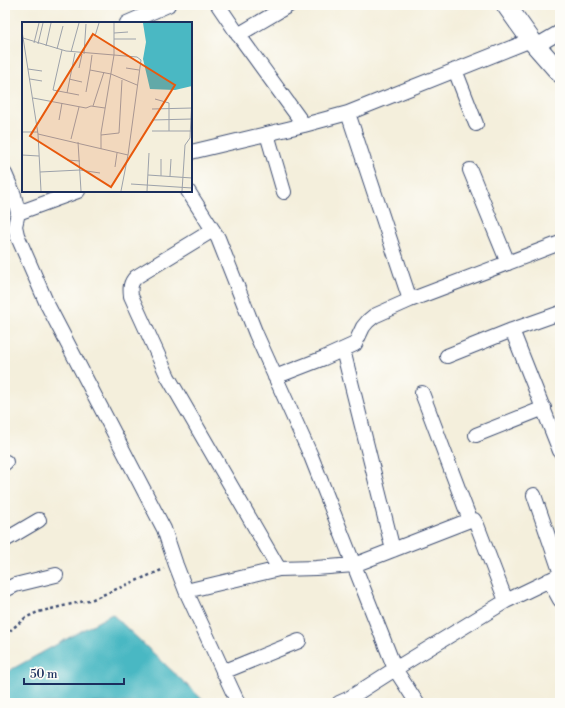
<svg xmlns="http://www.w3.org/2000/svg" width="565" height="708" viewBox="0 0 565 708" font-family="'Libre Bodoni',serif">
<rect width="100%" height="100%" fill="#fdfcf7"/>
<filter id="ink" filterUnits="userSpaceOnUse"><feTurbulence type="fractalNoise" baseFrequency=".025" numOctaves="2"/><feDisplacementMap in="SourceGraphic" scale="8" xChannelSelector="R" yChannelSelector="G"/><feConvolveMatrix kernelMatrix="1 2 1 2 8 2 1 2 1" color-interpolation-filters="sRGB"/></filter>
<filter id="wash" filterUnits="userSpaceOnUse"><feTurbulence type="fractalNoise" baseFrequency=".012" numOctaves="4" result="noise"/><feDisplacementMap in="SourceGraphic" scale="16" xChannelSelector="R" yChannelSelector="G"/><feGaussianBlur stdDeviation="0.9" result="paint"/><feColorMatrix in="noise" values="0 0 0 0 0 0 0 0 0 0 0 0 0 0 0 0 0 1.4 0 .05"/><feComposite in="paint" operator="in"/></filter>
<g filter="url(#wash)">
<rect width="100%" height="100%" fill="#f4efdc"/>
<path fill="#4ab8c3" stroke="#327490" d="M112,614L206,703H5V673Z"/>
</g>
<g filter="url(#ink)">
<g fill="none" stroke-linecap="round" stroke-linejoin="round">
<g stroke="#3c4c71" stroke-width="16">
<path id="street" d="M218,5L235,30L304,125
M127,23L168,5
M238,35L289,5
M536,46L560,32
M455,70L476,124
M348,113L410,300
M267,134L284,192
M191,152L304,125L348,113L531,40
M470,170L508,263
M5,174L14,195L18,213L78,191
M188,191L218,238L256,334L311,456L395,669L348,699L339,703
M18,213L15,226L17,235L47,304L164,529L176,565L186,591L238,703
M213,230L136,277C130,283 130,288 131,296L168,377L279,569
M512,330L560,451
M343,350L393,550
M447,356L512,330L560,313
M275,377L324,358L355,344L363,327L368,321L374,316L410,300L560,243
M422,393L470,520
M476,435L544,408
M5,463L6,462
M534,495L560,571
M5,540L39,520
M549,580L560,600
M5,590L15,585L56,575
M186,591L279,569L316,568L354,565L470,520H474L477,525L506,601
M223,672L299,641
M417,703L395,669L506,601L560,575"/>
</g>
<g stroke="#3c4c71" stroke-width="21">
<path id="secondary" d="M506,5L531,40L560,73"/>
</g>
<path stroke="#3c4c71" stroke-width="2.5" stroke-dasharray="3 3" stroke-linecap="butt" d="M5,635L25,618L38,612L93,599L164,569"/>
<use href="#street" stroke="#fff" stroke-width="14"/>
<use href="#secondary" stroke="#fff" stroke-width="19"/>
</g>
</g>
<g transform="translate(22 22)">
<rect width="170" height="170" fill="#f4efdc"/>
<path d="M121,1H170V64L153,68L128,67L121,37L124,20Z" fill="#4ab8c3"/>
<path fill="none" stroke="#9da2aa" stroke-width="1" d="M0,9L16,112L19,169M92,11L106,10M73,14L77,1M1,16L44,29L92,33V1M92,17H114M12,21L17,1M16,22L21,1M24,24L29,1M35,27L41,4M40,28L31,68L57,73M49,30L57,1M62,32L64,2M70,33L68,48L89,52L115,63M57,46L60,32M104,46L117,48M6,47L20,49M8,57L20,59M47,57L60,60M64,70L68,48M45,71L53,31M11,76L64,86L69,84L83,86M133,77L147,81V109M71,84L82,50M130,87L170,86M37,98L40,81M130,98L170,97M130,109H170M0,110H16M16,112L106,133L99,169M79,113L97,111L100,58M49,117L57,85M56,120L59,169M79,127V111L92,33L115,35L119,38L106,133M0,133L17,134M45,138L58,139M93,145L95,131M18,150L58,148L78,151M126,153L170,156M139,154V137M148,154L149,137M109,162L170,166M125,169L127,131M160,169L163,123L168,116L170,75"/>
<path fill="#e8590c" fill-opacity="0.15" stroke="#e8590c" stroke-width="2" d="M71,12L153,63L89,165L8,114Z"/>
<rect width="170" height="170" fill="none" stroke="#1b2f5e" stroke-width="2"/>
</g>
<rect width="565" height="708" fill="none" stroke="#fdfcf7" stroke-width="20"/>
<path d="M24 678v6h100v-6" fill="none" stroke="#1b2f5e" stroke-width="2"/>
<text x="30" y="678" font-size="12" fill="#1b2f5e" stroke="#fdfcf7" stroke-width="3" paint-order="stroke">50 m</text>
</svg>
